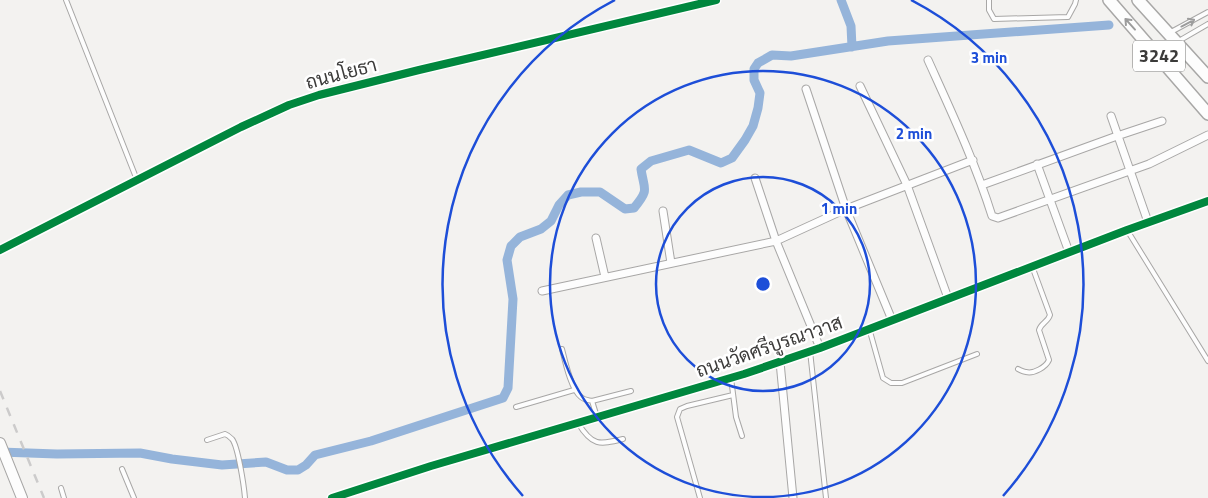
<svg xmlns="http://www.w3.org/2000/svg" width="1208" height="498" viewBox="0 0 1208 498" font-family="'Titillium Web',Sarabun,sans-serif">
<rect width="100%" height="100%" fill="#f3f2f0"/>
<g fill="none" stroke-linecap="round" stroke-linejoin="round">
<path stroke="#95b4da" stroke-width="9" d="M841,0L851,26L852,47
M0,452L57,454L140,453L172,459L222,465L266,462L287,470H298L306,465L315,455L371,441L503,398L508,388L513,299L507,260L511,246L520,237L541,229L551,221L559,205L568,195L581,192H600L625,209L634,208C650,189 644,190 641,169L651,161L689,150L721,163L732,158L745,140L753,126L758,108L760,93L754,80V69L758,63L772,55L791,56L888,41L1109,25"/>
<g stroke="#a8a7a6" stroke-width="6">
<path id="lane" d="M66,0L137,180
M989,0V10L994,19L1068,17L1075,4L1076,0
M1171,32L1208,12
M1177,42L1208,24
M1127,230L1208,361
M869,328L883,378L891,383H902L977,354
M562,349C565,361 571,390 581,397C584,400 588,400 592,401L597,417
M810,351L826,498
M1018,369C1020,370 1025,372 1026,372C1034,374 1046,367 1049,360L1039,330C1041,323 1048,322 1050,315L1032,266
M731,378L736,417L742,436
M592,401L631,391
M516,407L574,390
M578,423C592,446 599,445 623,439
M207,440L225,434C228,435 230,437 232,439C238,446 244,486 245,498
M122,469L134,498
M61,488L64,498
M700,498L677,417L680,409L687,406L733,395"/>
</g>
<g stroke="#a8a7a6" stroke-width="9">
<path id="street" d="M928,60C951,111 975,162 992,216L998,218L1149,164L1208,135
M860,86L907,185L948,298
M806,89L846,209L892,320
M1111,116L1148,222
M1037,164L1069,252
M755,178L776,241L820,348
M982,185L1117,136L1162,121
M663,211L671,263
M596,238L605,277
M0,250L241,127L289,105L319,95L419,70L716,0
M542,291L776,241L846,209L973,160
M780,362L793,498
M332,498L431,466L744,374L820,348L1127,230L1208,201"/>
</g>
<g stroke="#a8a7a6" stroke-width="12">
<path id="secondary" d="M0,443L22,498"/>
</g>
<g stroke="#a8a7a6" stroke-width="14">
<path id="primary" d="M1109,0L1208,114
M1138,0L1208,77"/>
</g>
<use href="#lane" stroke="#fdfdfd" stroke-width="4"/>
<use href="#street" stroke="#fdfdfd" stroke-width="7"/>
<use href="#secondary" stroke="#fdfdfd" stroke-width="10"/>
<use href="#primary" stroke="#fdfdfd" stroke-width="11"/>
<path stroke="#cccbcb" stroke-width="2.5" stroke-dasharray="9 9" stroke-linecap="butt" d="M0,391L44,498"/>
<g stroke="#fff" stroke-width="11">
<path id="cycleway" d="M0,250L241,127L289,105L319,95L419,70L716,0
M332,498L431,466L744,374L820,348L1127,230L1208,201"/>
</g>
<use href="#cycleway" stroke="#00873e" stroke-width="8"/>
</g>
<defs><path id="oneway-shaft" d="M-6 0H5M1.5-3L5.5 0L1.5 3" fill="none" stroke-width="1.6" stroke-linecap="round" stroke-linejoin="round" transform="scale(1.25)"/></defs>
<g stroke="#9c9c9c">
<use href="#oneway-shaft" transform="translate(1188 23) rotate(-28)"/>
<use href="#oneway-shaft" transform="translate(1130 24) rotate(-132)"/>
</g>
<g fill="none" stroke="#1d4ed8" stroke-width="2.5">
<circle cx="763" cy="284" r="107"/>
<circle cx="763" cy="284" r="213"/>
<path d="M523 496A320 320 0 0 1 615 0M911 0A320 320 0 0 1 1003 496"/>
</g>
<g text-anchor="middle" stroke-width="5" stroke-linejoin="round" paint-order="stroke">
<rect fill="#fff" stroke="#767675" stroke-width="1" x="1133" y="40.5" width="52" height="31" rx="4"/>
<g font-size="18" font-weight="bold" fill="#3c3b3a">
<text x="1159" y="62">3242</text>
</g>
<g font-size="19" fill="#3c3b3a" stroke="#fff">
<text transform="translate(341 73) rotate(-15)" y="7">ถนนโยธา</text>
<text transform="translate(769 346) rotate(-19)" y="7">ถนนวัดศรีบูรณาวาส</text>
</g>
</g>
<circle cx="763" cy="284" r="8" fill="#1d4ed8" stroke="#fff" stroke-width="2.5"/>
<g font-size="15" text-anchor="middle" font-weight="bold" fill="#1d4ed8" stroke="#fff" stroke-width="5" stroke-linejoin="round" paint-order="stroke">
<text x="989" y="63">3 min</text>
<text x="914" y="139">2 min</text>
<text x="839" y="214">1 min</text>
</g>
</svg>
